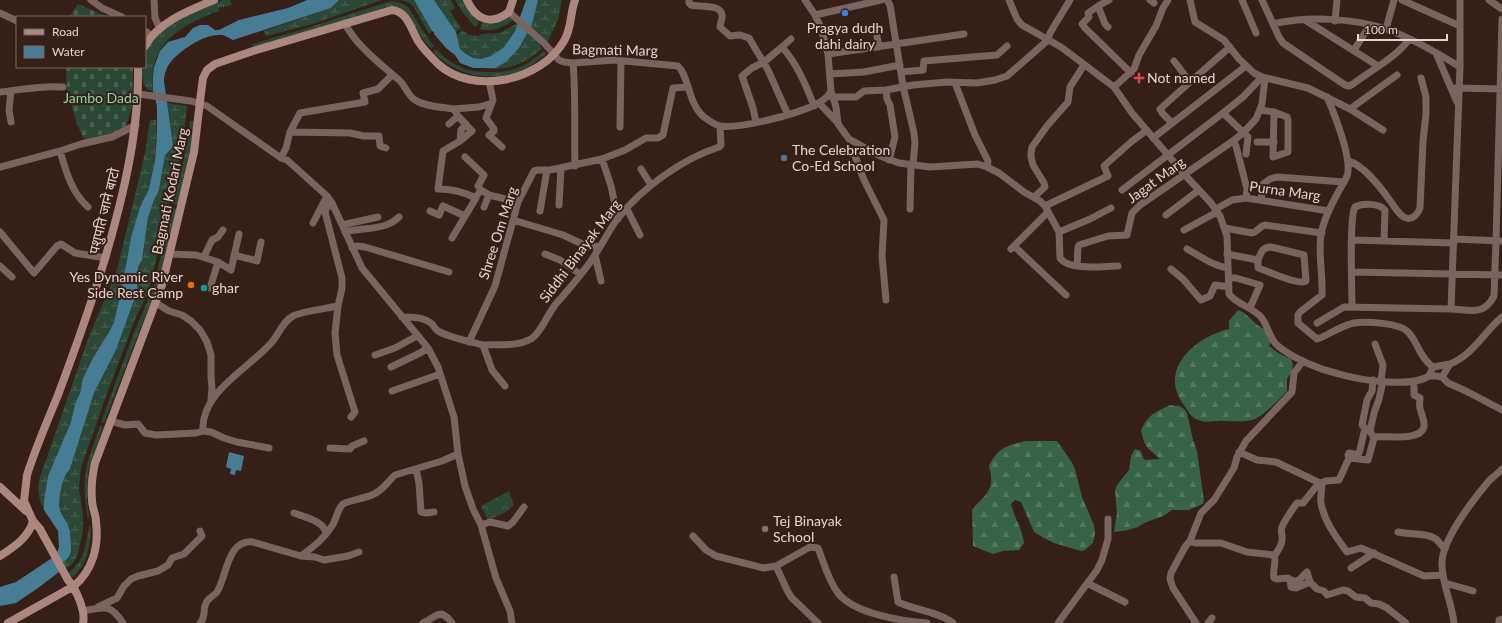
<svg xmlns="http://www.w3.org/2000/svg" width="1502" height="623" viewBox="0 0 1502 623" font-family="Lato,'Noto Sans Devanagari',sans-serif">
<defs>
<pattern id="grass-tufts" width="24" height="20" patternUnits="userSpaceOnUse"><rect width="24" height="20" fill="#2b4735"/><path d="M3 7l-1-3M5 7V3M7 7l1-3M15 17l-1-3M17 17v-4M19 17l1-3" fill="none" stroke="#4a6151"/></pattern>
<pattern id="forest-firs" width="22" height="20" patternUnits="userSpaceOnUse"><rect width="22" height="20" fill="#376448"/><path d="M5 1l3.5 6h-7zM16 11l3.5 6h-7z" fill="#547961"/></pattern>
<pattern id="wetland-marsh" width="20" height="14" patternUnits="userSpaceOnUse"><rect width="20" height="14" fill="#2b4735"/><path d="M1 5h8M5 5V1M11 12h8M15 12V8" fill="none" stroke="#4a6151"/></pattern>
<pattern id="cemetery-stones" width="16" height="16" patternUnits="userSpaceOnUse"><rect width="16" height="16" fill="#2b4735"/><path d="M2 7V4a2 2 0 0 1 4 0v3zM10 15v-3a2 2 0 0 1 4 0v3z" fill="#4a6151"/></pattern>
<pattern id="park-crowns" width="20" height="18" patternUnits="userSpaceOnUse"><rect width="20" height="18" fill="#2b4735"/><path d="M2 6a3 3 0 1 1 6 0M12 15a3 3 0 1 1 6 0" fill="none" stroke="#4a6151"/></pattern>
</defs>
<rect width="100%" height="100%" fill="#351f17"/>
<path fill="url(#grass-tufts)" d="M223,0H230L232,5L219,8V11C193,20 160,36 154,66C152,74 153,83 153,91L148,90C142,83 141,76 143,67H145C145,63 144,58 145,54C150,30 202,8 223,0Z
M455,0H463L469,11L479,22L477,26L475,27L463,13Z
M391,1L401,3L408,7L423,31L434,46L431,49C427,44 422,39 419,34C413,24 408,8 395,6L253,47L252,44L298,31Z
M508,16L513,20C504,27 491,33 480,29L482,23L495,24Z
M436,49C452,66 468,73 491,72C500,72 509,72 518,68C528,64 536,57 544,51L546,54C538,60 530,67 520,71C491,83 454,75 433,52Z
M190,121H194L190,150L178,205L173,204L186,149Z
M173,208L177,209L156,291L139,332L104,423L101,422L135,330L153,288Z
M100,426L103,427L88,472L87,500L89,518L88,519C87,516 87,511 86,507C81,473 89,457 100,426Z
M89,526L91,527C91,545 86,569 70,579L67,574C84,562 86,545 89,526Z"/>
<path fill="url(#forest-firs)" d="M1238,310C1250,314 1253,325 1265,329L1271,342L1269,346L1278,353L1291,359L1293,364L1292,371L1287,379V391C1280,399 1261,418 1252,420C1244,422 1234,421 1225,421C1214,420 1209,424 1198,420C1192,418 1187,410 1184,405C1157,369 1196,337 1229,329V321Z
M1170,405L1179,406L1184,409L1187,413L1193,440L1197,451L1204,500L1203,504L1188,510H1172L1163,516L1144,523L1138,527L1128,530L1114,532L1117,513L1115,491L1117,485L1129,470L1131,456L1135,449L1141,451L1143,458L1145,460L1160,459C1148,447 1145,450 1141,430C1149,414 1154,413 1170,405Z
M1026,441H1057L1071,461L1075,469L1082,497L1094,525L1095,534L1093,543L1085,550L1081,551L1054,543L1044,538L1034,532L1021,502L1015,500L1011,504C1014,517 1022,528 1024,543L1019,550L1003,551L993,554L973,546L972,510C986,493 996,491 989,466C998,447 1007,446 1026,441Z"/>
<path fill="url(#wetland-marsh)" d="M339,0H382L309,25L266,36L264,31L331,8Z
M401,0H414L432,31L429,34L414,7L408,2Z
M434,0H451L455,8L450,11L461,28L456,32Z
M538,0H562L558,20L548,41L547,42L544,41L540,46L542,49C519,67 510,69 481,69L495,68L531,24Z
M518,23C511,41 492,67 469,56C466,54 461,51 460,48C458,44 458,39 457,35L462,30L469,35L480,36L481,34L500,33Z
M167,103L187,106L181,154L148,293L136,317L106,396L81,468L79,488L83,515V531L77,557L71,565L59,572L62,563L71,549L70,531L68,525L61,513L59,505L60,494L63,481L66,474L70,469L94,393L116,350L137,292L138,267L142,260L148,218L154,200L159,190L165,155L173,145Z
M150,120H156L157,137L153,173L149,189L140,207L131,237L123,282L114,322L109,332L93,358L83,378L80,393L75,404L71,422L48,476L44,501V510C39,500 37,491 39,480L88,339L117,270L145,153Z"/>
<path fill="url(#cemetery-stones)" d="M78,4L103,15L114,17H69Z
M66,67H133L132,108L126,126L114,134L90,140L85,139L82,136L75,118L67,91Z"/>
<path fill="url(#park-crowns)" d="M509,491L514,505L506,512L488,520L481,506Z"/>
<path fill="#477c95" d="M307,0H339L331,8L233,40C228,38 224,34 218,35C203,35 179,51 170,63C166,68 164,75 164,81L173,145V147L165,155L159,190L154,200L148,218L142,260L138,267L137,292L116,350L94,393L70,469L66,474L63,481L60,494L59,505L61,513L68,525L70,531L71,549L70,555L67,559L62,563L59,572L38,588L16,603L0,606V587L16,582L52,558L57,553L59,547L58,531L44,510V501L48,476L71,422L75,404L80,393L83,378L93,358L109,332L114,322L123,282L131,237L140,207L149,189L155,160L157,137V106L153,91V78L154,67L160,51L168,42L185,37L193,28L200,25H208L215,30H219L239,20L288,8Z
M414,0H434L456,32L460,49L466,54L473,58L481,59L491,56L504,47L515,31L526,0H538L532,24L519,48L506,62L495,68H473L460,63L455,55L446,48L434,34V32L432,31Z
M229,452L244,456L241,471L236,470L235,475L230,474L231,469L226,467Z"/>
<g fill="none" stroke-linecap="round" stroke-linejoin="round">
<path stroke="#7b6460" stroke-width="7" d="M91,0L102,8L122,17
M154,0L155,18L160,29
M689,0V3L691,5C699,7 721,4 722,15C723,18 720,23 720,27L730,36L740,35L749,38L768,70L788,115
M805,0L815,15L821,28L828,54L831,91L836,107L838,124L849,139L880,156L899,163L930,167L978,164L987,167L999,173L1024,192L1040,201L1045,206L1059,232L1060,258C1069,271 1104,266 1118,266
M887,0L890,5L903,86L914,133L915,143L913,165
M1009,0L1017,19L1022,25L1061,47L1114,87L1132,113L1185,175L1211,203L1220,216L1227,236L1229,294C1236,304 1252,307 1261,317C1268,325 1269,339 1278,346C1294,359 1318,369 1339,374C1359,380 1411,388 1429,376
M1150,0L1154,3
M1190,0L1195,22L1224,40L1239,59L1254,73L1262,77L1308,88L1350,109L1383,130
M1242,0L1256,33
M1262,0L1279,37L1283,43L1345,85L1349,86L1353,84C1370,71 1397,57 1409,39
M1402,0L1460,26
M1489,0L1502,9
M1098,6L1109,0
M509,12L544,43L559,60L564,62L573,63L614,60L678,66C689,76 688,104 704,117C708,120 715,125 720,126C741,129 796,114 815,105C821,102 828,97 831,91
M0,13L17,21
M815,15L881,0
M1305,20L1378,66
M1335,21L1337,0
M345,23C354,44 383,66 400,81C406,87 408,96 415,100C426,107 441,107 454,109
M1273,24C1307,16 1353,18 1386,29C1412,38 1436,52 1460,67
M1108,27L1105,24L1098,6L1088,13L1089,17L1082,24L1085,28L1131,73
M1386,29L1394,0
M145,31L152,36
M877,36L879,47
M1048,40L1050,33L1070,0
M782,47L791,39
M1354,50L1370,25
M1436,53L1457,102
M828,54L964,34
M1174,61L1190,82
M573,63C576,97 574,131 575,166
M901,72L923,70L924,61L997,55L1007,46
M830,74L864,72L900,65
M489,81L493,100L486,118L494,129V131L489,135L502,147
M955,83L975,135L988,161L987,167
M1114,87L1134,69L1139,55L1156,26L1163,8L1168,0
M1455,88L1502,89
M886,90L887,99L890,105L895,137L889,160
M0,92C21,90 41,85 63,87
M138,94L191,101L207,106L281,158L287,160L327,196L332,203L327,207L325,212L342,278V288L338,306L335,333L337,355L355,412L351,417
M832,97H856L864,91L886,90L913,85L947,82L977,83L995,80L1007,76L1048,40
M1327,97C1334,113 1353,160 1347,176C1345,181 1342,185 1340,189C1332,203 1324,219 1321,234C1318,255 1323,275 1322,295L1300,312L1298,315V323L1317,339L1320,338C1331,333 1343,325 1354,323C1366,321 1400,323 1408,332C1418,342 1419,357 1433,367
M819,103L838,123
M1350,109L1397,75
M1260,110L1274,112L1273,157L1288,152V120L1287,117L1274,112
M1223,113L1248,137L1246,154
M11,122L9,110L11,91
M756,122L753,108L742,76L752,68L764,62L782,47C797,64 806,85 814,106
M1171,122L1163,114L1160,109L1198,75L1230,47
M449,124L458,116
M620,127L621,62
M290,132L300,113L365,102L363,93L378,89L392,75
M1153,138L1246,66
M460,141L461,130L466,124
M1233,141L1236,146L1247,189L1246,198
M1257,142H1274
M859,145L855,156L864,180L884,220L882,256L886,300
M60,151C66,172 72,193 88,207
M465,157L484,175L478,186L481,190
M281,158L286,148L290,132L350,133L364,136H379L380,146L386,148
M602,159L611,186L618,219
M1348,161C1364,165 1381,188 1391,202C1395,207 1399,216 1406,218C1413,220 1418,214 1420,208L1423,141L1426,114V97L1421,78
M0,167L60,151L81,144L112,137L136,125
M641,169L651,185
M1122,190L1223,113L1243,97L1262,77
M478,194L481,190L489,195L484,207
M489,195L518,202
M1034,197L1045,187L1044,183L1033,165L1031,157V152L1032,147L1047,126L1068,102L1070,87L1084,65
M1261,200L1263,184L1270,179L1277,177L1344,182
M332,203L362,268L428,348L438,367L454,417L458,454L465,486L473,509L481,525L496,578L510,611L512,623
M559,205L561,168
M1045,206L1108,176L1104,166L1131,142L1147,130
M627,209L640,235
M910,209L911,165
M1216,209L1232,200L1246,198L1329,211
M430,211L439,215L443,206L465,216
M540,211L547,170
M1166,215L1199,190
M513,220L563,235L589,247L600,246
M313,223L327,196
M342,225L378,217
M1225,228L1252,233C1258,232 1259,226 1265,225L1322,233
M1184,230L1217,212
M0,232L34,273L57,246L61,244L75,253L106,258
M345,232C363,227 385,231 399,217
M1059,232L1090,219L1111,208
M452,238L476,198C464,192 452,189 438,189L443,151L460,141L472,131L458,116L454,109L479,107L492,103
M1454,239L1502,241
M1352,240L1454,243
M1014,246L1066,295
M352,248L357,246L365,247L449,272
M1011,249L1048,212
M1187,249C1200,256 1213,266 1228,268
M170,254L196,255L218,262L210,288
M545,254L560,260L580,274
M1227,254L1258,260V268C1268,271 1298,286 1306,281L1304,255L1271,247C1262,247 1261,253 1258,260
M234,255L257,261L261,242
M595,255L601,281
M204,257L212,240L218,237L223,230
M218,262L231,270L239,234
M0,266L12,277
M1077,266L1078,247L1079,245L1108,236L1127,235L1132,213L1140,205L1233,141L1243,133L1256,119L1262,104L1265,78
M1171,269L1183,279L1201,300L1210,296L1215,285L1229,287
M1352,272L1502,275
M1229,278H1236L1260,285L1250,308
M156,303L169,311L182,315L191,321L200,330L207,342L211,355V377L212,388L211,400
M1352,306C1352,290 1349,217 1355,207C1363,203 1379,203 1385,210L1384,241
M1451,309C1470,310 1484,316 1494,296L1496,241L1502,19
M402,317C412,317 424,317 432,324C434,326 435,329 438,331C447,337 472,342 483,345L492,370L505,386
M1317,323L1344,307L1451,309L1460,67V0
M469,342L495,286L518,202L534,171L538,170H550L602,159L625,150L646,138H658L663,135L673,88L688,87
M1375,344L1383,365L1381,381
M483,345C499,344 516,347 531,339C540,334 548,314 555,305C569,289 584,272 595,255C603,243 609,230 618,218C642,188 682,159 719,147L721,145L720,126
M375,355L395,348L417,336
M1450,364C1473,355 1484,332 1502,317
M1450,364L1442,377L1436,376H1429L1433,367Z
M391,367L420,353L428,348
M1442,377L1448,383L1466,391L1502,410
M392,391L440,374
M110,421L125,425L138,424L145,433L156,435L196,433L203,431L211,432L224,438L237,442L269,448
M203,431C200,392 250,368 272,342C279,334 283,321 293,316C299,312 329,308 338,306
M1373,437C1385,435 1420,442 1424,427C1425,420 1421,414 1420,408C1419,405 1420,401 1420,398L1414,395V382
M330,448L350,449L352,446L364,441
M1239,452L1257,460L1276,462L1322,484C1322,490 1320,497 1321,503C1324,521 1336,537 1347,552L1361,548L1424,576L1443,575
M1349,458L1348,455L1349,453L1358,455L1360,450L1365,428L1362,425L1367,400L1372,391L1373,380
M416,469L419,483L421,512L426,513L434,512
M1320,484L1326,481L1339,480L1349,458L1368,460L1374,438L1370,431L1374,413L1379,399L1383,381
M294,513C304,517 324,521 326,533
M481,525L490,522L508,526L513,522L524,507
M1398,532C1410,535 1426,532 1436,539C1439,542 1442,546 1445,549
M693,536L706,550L716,556L764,568L776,566L787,590L791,597L818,623
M1190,541L1195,543H1221L1247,552L1274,555C1277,564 1272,570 1274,578L1277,579L1288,578C1298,585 1299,579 1307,572L1310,582L1317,589L1324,591L1327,595L1343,590L1348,591L1356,597L1365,598L1371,603L1379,604L1387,608L1406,623
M301,556L315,557L324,560L348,556L359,552
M1274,557C1277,551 1282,546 1282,540C1283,535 1280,532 1282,527C1285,519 1292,510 1297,503H1303L1319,483
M776,566L810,547L818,548C824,563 828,580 838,593C854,614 902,621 927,623
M1351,568L1374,553
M894,577L898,602C914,610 940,612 953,623
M1290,580L1291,587L1296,588L1310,582
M1445,583L1473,591
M1087,584L1091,585L1125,602
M98,607L117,598L124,586L131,579L138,576L158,571L168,565L172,558L184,554L202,536L200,531
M83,611C104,607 110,603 123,623
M200,623C207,615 202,610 206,603C208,598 214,596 217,592C227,576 227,539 253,542L301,556C313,547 324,539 332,526C337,519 337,509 343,504C346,501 366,498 372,495C384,490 386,483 395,475L442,461L458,454
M423,623L437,615L442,614L448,618L452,623
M1058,623L1097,570L1102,560L1108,539V519
M1196,623L1173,588L1170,579L1171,573L1185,547L1190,541L1201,513L1214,500L1234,468L1237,457L1246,441L1292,392L1294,373L1303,361
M1208,623L1212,618
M1454,623C1452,604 1443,586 1442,566C1440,542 1473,500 1488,482C1492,477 1498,474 1502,469
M1499,623V620L1502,619"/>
<path stroke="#ac8780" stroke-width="8" d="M467,0C476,20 491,26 509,12L513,0
M145,46C158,22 190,10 214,0
M0,487L26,511
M33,521L40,529L68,580C76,589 86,611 83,623
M0,556C14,547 29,537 33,521L24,501L27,475C36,447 47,422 58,395C79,339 100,281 115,223C129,171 139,120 138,67
M8,623L74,586C93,570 99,546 96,522C96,514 92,508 92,500C91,488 92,476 95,463L162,285L194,152L201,93L203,78L207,70L215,64L253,51L392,10C407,11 411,29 418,41C423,49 431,57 438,64C473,96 541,81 564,41C572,28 570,13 575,0"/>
</g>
<circle fill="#3f7fe0" stroke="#351f17" stroke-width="1.5" cx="845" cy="13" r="4"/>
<path fill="#e0444e" stroke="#351f17" stroke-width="1.5" d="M1137 72h4v4h4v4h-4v4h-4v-4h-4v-4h4z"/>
<circle fill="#5c6f8a" stroke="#351f17" stroke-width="1.5" cx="784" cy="158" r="4"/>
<circle fill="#e8710a" stroke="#351f17" stroke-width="1.5" cx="191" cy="285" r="4"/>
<circle fill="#0f9aa8" stroke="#351f17" stroke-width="1.5" cx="204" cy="288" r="4"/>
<circle fill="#8d6e63" stroke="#351f17" stroke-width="1.5" cx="765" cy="529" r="4"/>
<g text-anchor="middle" stroke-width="4" stroke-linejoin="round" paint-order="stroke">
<g font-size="14" fill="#e4d5cf" stroke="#351f17" text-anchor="start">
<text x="845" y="33" text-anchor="middle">Pragya dudh<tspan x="845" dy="16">dahi dairy</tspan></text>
<text x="1147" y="83">Not named</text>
<text x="792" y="155">The Celebration<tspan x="792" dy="16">Co-Ed School</tspan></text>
<text x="183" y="282" text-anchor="end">Yes Dynamic River<tspan x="183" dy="16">Side Rest Camp</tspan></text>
<text x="212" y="293">ghar</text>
<text x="773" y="526">Tej Binayak<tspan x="773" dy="16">School</tspan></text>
</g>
<g font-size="14" fill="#e4d5cf" stroke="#351f17">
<text transform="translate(615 50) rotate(1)" y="5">Bagmati Marg</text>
<text transform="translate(1156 180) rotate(-36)" y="5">Jagat Marg</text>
<text transform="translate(170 191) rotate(-78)" y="5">Bagmati Kodari Marg</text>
<text transform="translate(1285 191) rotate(8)" y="5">Purna Marg</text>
<text transform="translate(104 211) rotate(-76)" y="5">पशुपति जाने बाटो</text>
<text transform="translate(498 233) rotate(-72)" y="5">Shree Om Marg</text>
<text transform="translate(580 251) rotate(-53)" y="5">Siddhi Binayak Marg</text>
</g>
<g font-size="14" fill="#8ed7a8" stroke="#351f17">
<text x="101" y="103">Jambo Dada</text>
</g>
</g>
<rect x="16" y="16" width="130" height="52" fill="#351f17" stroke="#7b6861"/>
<rect x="24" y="29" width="20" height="6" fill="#ac8780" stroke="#7b6861"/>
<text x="52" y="36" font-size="12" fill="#e4d5cf">Road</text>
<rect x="24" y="46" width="20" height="12" fill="#477c95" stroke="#7b6861"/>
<text x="52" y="56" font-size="12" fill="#e4d5cf">Water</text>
<path d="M1358 34v6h89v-6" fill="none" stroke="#e4d5cf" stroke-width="2"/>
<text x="1364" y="34" font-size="12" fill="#e4d5cf" stroke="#351f17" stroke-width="3" paint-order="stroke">100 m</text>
</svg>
